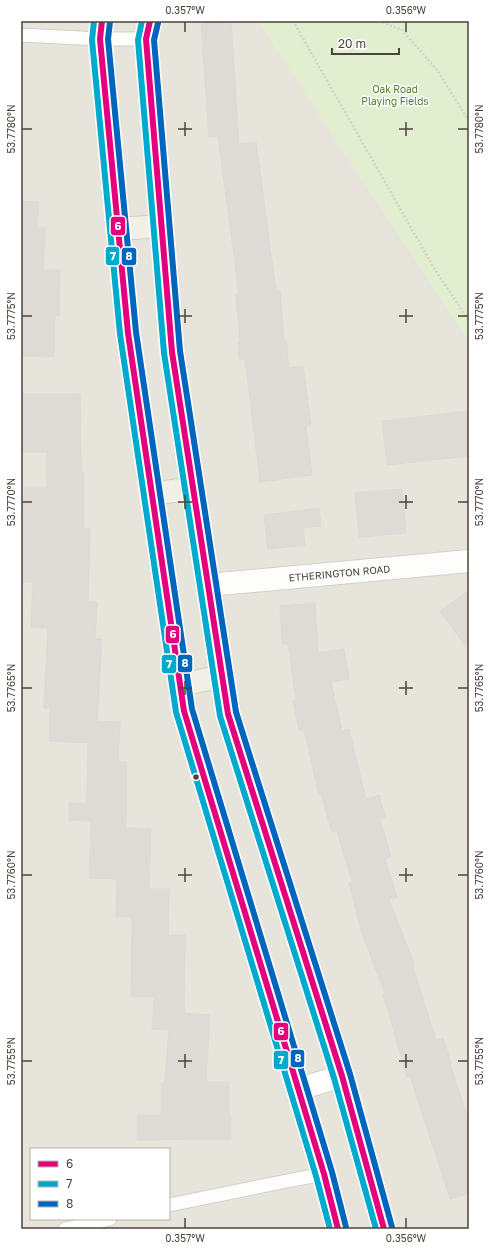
<svg xmlns="http://www.w3.org/2000/svg" width="490" height="1250" viewBox="0 0 490 1250" font-family="'Golos Text',sans-serif">
<rect width="100%" height="100%" fill="#f4f2ee"/>
<path fill="#e7e4dc" fill-rule="evenodd" d="M21,21H258L469,341V1229H21ZM31,1149H169V1219H31Z"/>
<path fill="#e1eecf" d="M258,21H469V341Z"/>
<path fill="#dedbd6" stroke="#dcd9d4" d="M231,22L239,144L256,142L276,291H280L284,340H287L288,368L303,366L311,426H306L312,475L260,482L245,359H239L238,342H240L236,294H239L218,136L209,137L201,24Z
M21,201L39,202L37,228H46L43,270H60L59,315H55L54,357L23,356V314H21Z
M21,394H80L81,473H84V529H90L88,602H97L95,639H102L97,721L120,722L118,762H127L126,828L151,829L149,889H169L168,935H185L184,1013L210,1015L206,1082H229V1117H231V1139L137,1140V1115H161V1083H165L169,1030L152,1029L154,997H131L132,917H116L117,879L89,878L91,821L69,820V803H87L88,743L49,741L50,708H44L48,628L31,627L33,582H21V555L25,488H47V452H21Z
M469,411V456L387,465L382,421Z
M402,489L406,533L359,537L355,493Z
M319,508L321,526L303,528L305,545L268,549L264,515Z
M469,590V651L440,611Z
M315,603L318,653L344,649L349,679L331,682L342,731L349,729L366,799L379,795L385,817L380,818L391,857L385,859L397,897L389,899L414,964H412L436,1040L443,1038L451,1063L450,1064L469,1122V1193L450,1199L410,1076L407,1077L383,994L385,993L362,934L349,883L352,882L337,831L332,832L321,794L319,795L304,730H299L293,700H296L288,644H282L280,606Z"/>
<g fill="none" stroke-linecap="round" stroke-linejoin="round">
<g stroke="#d2d0cb" stroke-width="15">
<path id="service" d="M21,35L100,39H146
M169,1205L287,1181L324,1174
M65,1229L110,1219"/>
</g>
<g stroke="#d2d0cb" stroke-width="24">
<g id="minor">
<path id="s1" d="M209,585L469,561"/>
</g>
</g>
<g stroke="#d2d0cb" stroke-width="24">
<path id="tertiary" d="M299,1089L342,1076"/>
</g>
<g stroke="#d6cebb" stroke-width="24">
<path id="primary" d="M102,21L100,39L128,333L184,711L324,1174L338,1229
M150,21L146,39L161,226L172,352L228,714L342,1076L384,1229
M118,229L161,226
M152,494L194,488
M180,685L223,676"/>
</g>
<path stroke="#d3d2cc" stroke-width="2.5" stroke-dasharray="2 2" stroke-linecap="butt" d="M293,21L434,268L469,321
M379,21L402,30L437,70L469,121"/>
<use href="#service" stroke="#fdfdfc" stroke-width="13"/>
<use href="#minor" stroke="#fdfdfc" stroke-width="22"/>
<use href="#tertiary" stroke="#fdfdfc" stroke-width="22"/>
<use href="#primary" stroke="#f2efe6" stroke-width="22"/>
<g stroke="#fff" stroke-width="9">
<path id="bus-1" d="M102,21L100,39L128,333L184,711L324,1174L338,1229
M150,21L146,39L172,352L228,714L342,1076L384,1229"/>
</g>
<g stroke="#fff" stroke-width="9">
<path id="bus-2" d="M94,21L92,40L120,334L176,712L316,1176L330,1229
M142,21L138,40L164,353L220,716L334,1078L376,1229"/>
</g>
<g stroke="#fff" stroke-width="9">
<path id="bus-3" d="M110,22L108,39L136,332L192,709L332,1172L346,1227
M158,23L154,40L180,351L236,712L350,1074L392,1227"/>
</g>
<use href="#bus-1" stroke="#e5007d" stroke-width="6"/>
<use href="#bus-2" stroke="#00a9ce" stroke-width="6"/>
<use href="#bus-3" stroke="#0065bd" stroke-width="6"/>
</g>
<path fill="none" stroke="#4b4439" stroke-width="1.5" d="M185,22V32M406,22V32M185,122V136M406,122V136M22,129H32M178,129H192M399,129H413M458,129H468M185,309V323M406,309V323M22,316H32M178,316H192M399,316H413M458,316H468M185,495V509M406,495V509M22,502H32M178,502H192M399,502H413M458,502H468M185,681V695M406,681V695M22,688H32M178,688H192M399,688H413M458,688H468M185,868V882M406,868V882M22,875H32M178,875H192M399,875H413M458,875H468M185,1054V1068M406,1054V1068M22,1061H32M178,1061H192M399,1061H413M458,1061H468M185,1218V1228M406,1218V1228"/>
<circle fill="#4b4439" stroke="#fff" stroke-width="1.5" cx="196" cy="777" r="3.5"/>
<g text-anchor="middle" stroke-width="3" stroke-linejoin="round" paint-order="stroke">
<g font-size="10" fill="#4a7f2a" stroke="#fff">
<text x="395" y="93">Oak Road<tspan x="395" dy="12">Playing Fields</tspan></text>
</g>
<g font-size="10" fill="#4b4439" stroke="#fff">
<text dy="4" stroke="none"><textPath href="#s1" startOffset="131">ETHERINGTON ROAD</textPath></text>
</g>
</g>
<g stroke="#fff" stroke-width="1.5">
<rect x="110" y="216" width="16" height="20" rx="4" fill="#e5007d"/>
<rect x="105" y="246" width="15" height="20" rx="4" fill="#00a9ce"/>
<rect x="121" y="247" width="16" height="19" rx="4" fill="#0065bd"/>
<rect x="165" y="625" width="15" height="19" rx="4" fill="#e5007d"/>
<rect x="177" y="654" width="16" height="19" rx="4" fill="#0065bd"/>
<rect x="161" y="654" width="16" height="20" rx="4" fill="#00a9ce"/>
<rect x="273" y="1022" width="16" height="19" rx="4" fill="#e5007d"/>
<rect x="290" y="1049" width="15" height="19" rx="4" fill="#0065bd"/>
<rect x="273" y="1050" width="16" height="20" rx="4" fill="#00a9ce"/>
</g>
<g font-size="11" text-anchor="middle" font-weight="bold" fill="#fff">
<text x="118" y="230">6</text>
<text x="113" y="260">7</text>
<text x="129" y="260">8</text>
<text x="173" y="638">6</text>
<text x="185" y="667">8</text>
<text x="169" y="668">7</text>
<text x="281" y="1035">6</text>
<text x="298" y="1062">8</text>
<text x="281" y="1064">7</text>
</g>
<rect width="490" height="1250" fill="none" stroke="#ffffff" stroke-width="44"/>
<rect x="30" y="1148" width="140" height="72" fill="#ffffff" stroke="#b7b4b0"/>
<rect x="38" y="1161" width="20" height="6" fill="#e5007d" stroke="#b7b4b0"/>
<text x="66" y="1168" font-size="12" fill="#4b4439">6</text>
<rect x="38" y="1181" width="20" height="6" fill="#00a9ce" stroke="#b7b4b0"/>
<text x="66" y="1188" font-size="12" fill="#4b4439">7</text>
<rect x="38" y="1201" width="20" height="6" fill="#0065bd" stroke="#b7b4b0"/>
<text x="66" y="1208" font-size="12" fill="#4b4439">8</text>
<path d="M332 48v6h67v-6" fill="none" stroke="#4b4439" stroke-width="2"/>
<text x="338" y="48" font-size="12" fill="#4b4439" stroke="#ffffff" stroke-width="3" paint-order="stroke">20 m</text>
<rect x="22" y="22" width="446" height="1206" fill="none" stroke="#4b4439" stroke-width="1.5"/>
<g font-size="10" text-anchor="middle" fill="#4b4439">
<text x="185" y="14">0.357°W</text>
<text x="406" y="14">0.356°W</text>
<text transform="translate(11 129) rotate(-90)" y="4">53.7780°N</text>
<text transform="translate(479 129) rotate(-90)" y="4">53.7780°N</text>
<text transform="translate(11 316) rotate(-90)" y="4">53.7775°N</text>
<text transform="translate(479 316) rotate(-90)" y="4">53.7775°N</text>
<text transform="translate(11 502) rotate(-90)" y="4">53.7770°N</text>
<text transform="translate(479 502) rotate(-90)" y="4">53.7770°N</text>
<text transform="translate(11 688) rotate(-90)" y="4">53.7765°N</text>
<text transform="translate(479 688) rotate(-90)" y="4">53.7765°N</text>
<text transform="translate(11 875) rotate(-90)" y="4">53.7760°N</text>
<text transform="translate(479 875) rotate(-90)" y="4">53.7760°N</text>
<text transform="translate(11 1061) rotate(-90)" y="4">53.7755°N</text>
<text transform="translate(479 1061) rotate(-90)" y="4">53.7755°N</text>
<text x="185" y="1242">0.357°W</text>
<text x="406" y="1242">0.356°W</text>
</g>
</svg>
